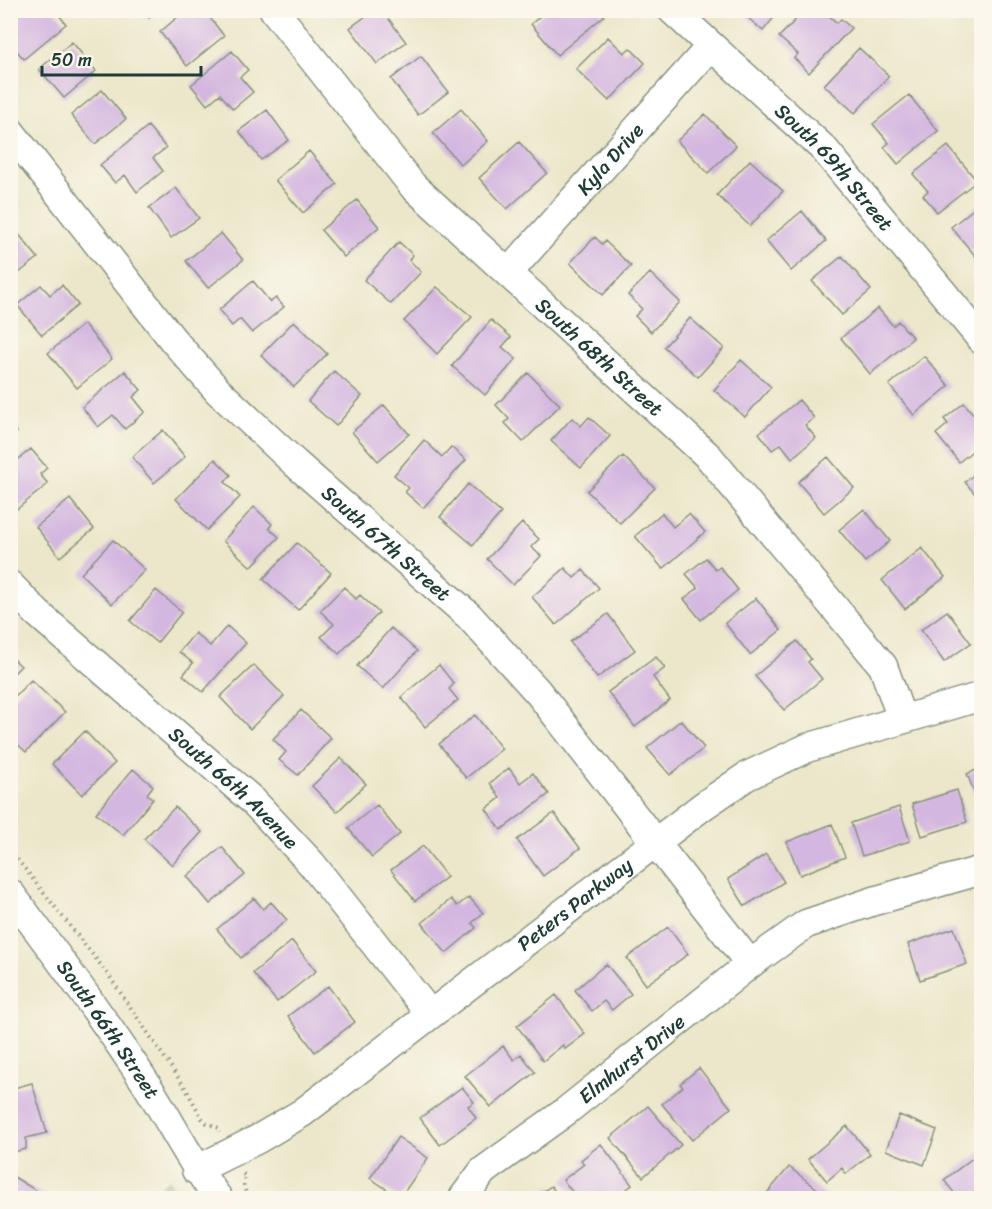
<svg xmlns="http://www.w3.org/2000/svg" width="992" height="1209" viewBox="0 0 992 1209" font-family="Sriracha,sans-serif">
<rect width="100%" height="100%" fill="#fbf7ec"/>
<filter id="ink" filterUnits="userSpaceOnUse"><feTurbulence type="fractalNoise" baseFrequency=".0167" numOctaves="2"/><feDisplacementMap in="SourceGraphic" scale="12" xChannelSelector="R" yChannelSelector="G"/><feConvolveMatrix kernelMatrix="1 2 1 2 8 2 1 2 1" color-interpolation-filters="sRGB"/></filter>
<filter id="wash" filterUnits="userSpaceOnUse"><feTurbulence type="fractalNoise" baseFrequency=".008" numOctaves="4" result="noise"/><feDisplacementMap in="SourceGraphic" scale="24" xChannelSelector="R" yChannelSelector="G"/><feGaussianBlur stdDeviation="1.35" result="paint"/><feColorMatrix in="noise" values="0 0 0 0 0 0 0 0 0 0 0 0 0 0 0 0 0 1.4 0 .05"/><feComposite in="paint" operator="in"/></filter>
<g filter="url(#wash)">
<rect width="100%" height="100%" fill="#ece7ca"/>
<path fill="#b1d47d" stroke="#688858" stroke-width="1.5" d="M169,1181L178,1198H147Z"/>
<g id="blocks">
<path fill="#d4b7e0" d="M12,10H55L66,24L24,59L10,43Z
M143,10H158L149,18Z
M186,10H204L224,36L187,66L160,32Z
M374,10H382L406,42L377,64L350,28Z
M547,10H599L604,16L557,55L531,24Z
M750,10H780L763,31L747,17L752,12Z
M805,10H823L837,23L841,19L851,28L809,73L794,58L798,54L779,37Z
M608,37L624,53L630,48L645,63L609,101L576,69Z
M72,42L96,71L64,98L39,69Z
M859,48L889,76L855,113L824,85Z
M232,51L248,70L240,77L253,92L233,109L220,94L207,105L191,85Z
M421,56L448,92L418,115L391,79Z
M102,90L126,119L95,144L71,115Z
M909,95L938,131L898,164L884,147L889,143L873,124Z
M461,109L488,141L461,165L433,133Z
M267,110L289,140L261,160L239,131Z
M705,114L736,146L708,173L677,141Z
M148,126L166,148L153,158L163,171L137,192L125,175L115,183L100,165Z
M519,142L547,173L507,209L479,178Z
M948,146L977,181L937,212L923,195L928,191L913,174Z
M309,151L337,184L303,213L275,180Z
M750,160L783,191L750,226L717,195Z
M176,188L199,218L171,238L149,208Z
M357,200L379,227L344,257L321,230Z
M982,202V256L978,259L951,227Z
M802,211L826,241L791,271L766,241Z
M16,231L38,258L10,280V236Z
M221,233L243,260L208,288L186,261Z
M595,237L602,244L605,241L631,266L603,295L570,263Z
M399,242L413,255L409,260L421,272L391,304L364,280Z
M842,256L871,290L842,315L812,281Z
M650,273L680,302L651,332L635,316L642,309L628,295Z
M253,281L270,302L276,298L284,307L252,333L240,319L232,326L219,310Z
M41,285L50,295L62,285L78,305L42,335L17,305Z
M437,287L472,317L437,354L404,321Z
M878,308L893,326L898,321L913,338L870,374L841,338Z
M690,318L724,348L698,377L664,347Z
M491,320L511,337L502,347L516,359L485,395L452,366Z
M294,321L327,354L294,387L261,355Z
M84,324L112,359L77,388L48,353Z
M924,356L949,386L914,415L889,385Z
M741,360L771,387L745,417L714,390Z
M125,371L141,390L133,397L145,412L125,429L113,415L98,427L82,407Z
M334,371L362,396L336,426L308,401Z
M528,373L560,405L523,442L505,423L509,419L496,405Z
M799,400L814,418L805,425L816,438L792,458L781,444L772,450L759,433Z
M964,403L982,424V443L959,462L936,434L948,424L944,419Z
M384,405L409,434L378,461L352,432Z
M589,417L610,436L581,468L551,441L572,418L581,426Z
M10,424L17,432L10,437Z
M163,430L185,457L154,483L132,457Z
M424,440L442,457L451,447L466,460L423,508L405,492L409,488L394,475Z
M31,449L47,468L40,474L48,484L17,509L10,501V466Z
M623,456L655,488L620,523L587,491Z
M828,457L854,488L824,513L798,482Z
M215,459L231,475L225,482L240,497L207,530L176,499Z
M982,468V502L965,482Z
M468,484L501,513L473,545L440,517Z
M70,499L94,529L60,557L36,527Z
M254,507L272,524L269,528L279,537L251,567L223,541Z
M864,509L890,541L865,562L839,530Z
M662,513L673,527L689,514L705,532L663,569L635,536Z
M522,523L539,539L531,547L541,556L513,585L487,559Z
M113,540L145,570L112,604L81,574Z
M297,543L331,573L298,610L263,579Z
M922,548L945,577L905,609L882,580Z
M706,558L716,570L720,567L738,590L701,620L684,599L698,588L686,574Z
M565,568L574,578L583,570L599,588L556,625L532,597Z
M344,587L356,599L360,595L379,613L339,654L321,637L334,624L320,611Z
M156,590L182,612L157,643L130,621Z
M756,598L781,630L750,655L725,623Z
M947,611L971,643L944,662L921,630Z
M608,614L635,650L597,678L570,642Z
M227,626L246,643L203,692L183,675L193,663L179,652L195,633L210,646Z
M391,628L417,651L383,689L357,666Z
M797,641L811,659L808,662L822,679L784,710L755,676Z
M10,656L21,666L10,677Z
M656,657L665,668L653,677L670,700L635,727L608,692Z
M254,665L284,696L250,729L220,697Z
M439,665L454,684L449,689L458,700L425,727L401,697Z
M31,680L65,712L26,752L10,737V701Z
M301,710L331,738L298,775L279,760L286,752L273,739Z
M475,715L502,749L466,778L439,744Z
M681,720L704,748L670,775L647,748Z
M85,731L115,763L82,795L52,764Z
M341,758L366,784L337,812L312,786Z
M509,768L520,783L533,773L549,794L501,830L486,809L500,798L490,783Z
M981,768V809L967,774Z
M133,769L153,786L147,794L153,799L123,835L96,813Z
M957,790L967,822L922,836L912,804Z
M377,805L400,834L372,857L348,828Z
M175,807L202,832L172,865L144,839Z
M899,807L910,841L862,856L851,823Z
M554,813L580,848L543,876L517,840Z
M832,824L845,857L800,875L787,842Z
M423,846L447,877L415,901L391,870Z
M222,847L245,875L210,904L187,876Z
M766,854L784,882L745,906L728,879Z
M469,897L483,913L472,923L476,928L446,953L422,923L451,899L457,906Z
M254,898L263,909L271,902L287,920L241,958L217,929Z
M668,927L688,954L646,985L627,958Z
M954,928L967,964L920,980L908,944Z
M292,941L316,971L277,1002L253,973Z
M606,964L631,994L612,1010L604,1001L592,1011L575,990Z
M328,986L355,1022L315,1052L288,1016Z
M556,995L585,1034L565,1049L563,1045L543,1061L517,1026Z
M503,1046L514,1060L521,1054L535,1072L491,1107L465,1076Z
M699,1068L731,1108L692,1140L662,1104L683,1087L680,1084Z
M32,1083L47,1133L26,1138V1149L10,1153V1089Z
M462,1087L474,1102L468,1106L476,1118L440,1145L420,1118Z
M648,1106L681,1145L643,1177L610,1138Z
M899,1115L937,1130L924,1165L886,1150Z
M847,1126L870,1154L846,1174L842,1168L827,1181L808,1159Z
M398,1137L428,1158L400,1198L370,1178Z
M601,1144L632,1185L615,1198H577L563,1180L584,1164L581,1160Z
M982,1151V1198H958L944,1180Z
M789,1167L829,1198H763Z
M14,1177L48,1198H10V1182Z
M551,1186L560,1198H534Z"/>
</g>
</g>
<g filter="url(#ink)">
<use href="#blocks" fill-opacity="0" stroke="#86927f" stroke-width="1.5"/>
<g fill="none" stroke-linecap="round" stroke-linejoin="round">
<g stroke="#86927f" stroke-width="31">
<g id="minor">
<path id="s1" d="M274,10L413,186L709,457L883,666L902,719"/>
<path id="s2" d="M672,10L824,149L982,340"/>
<path id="s3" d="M10,131L173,340L218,391L295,463L469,616L538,692L750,964"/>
<path id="s4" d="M508,273L711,46"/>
<path id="s5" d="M10,585L37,613L253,801L311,863L430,1014"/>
<path id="s6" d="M10,893C56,954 102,1016 143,1079C169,1118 189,1161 218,1198"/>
<path id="s7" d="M196,1170L258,1139L302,1113L703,806L747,776L807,748L982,696"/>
<path id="s8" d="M463,1198L483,1171L565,1112L750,964L806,924L874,901L982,870"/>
</g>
</g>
<path stroke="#86927f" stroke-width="4" stroke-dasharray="1.5 4.5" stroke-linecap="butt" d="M10,850L107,973L186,1089L202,1118L207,1123L219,1128V1132
M243,1174L246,1176L244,1185L247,1198"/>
<use href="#minor" stroke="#fff" stroke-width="28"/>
</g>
</g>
<g text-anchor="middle" stroke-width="5" stroke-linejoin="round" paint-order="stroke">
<g font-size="20" fill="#1f3d34" stroke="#fbf7ec">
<text dy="7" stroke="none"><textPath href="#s4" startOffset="153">Kyla Drive</textPath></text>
<text dy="7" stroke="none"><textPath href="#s2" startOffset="226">South 69th Street</textPath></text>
<text dy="7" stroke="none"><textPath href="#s1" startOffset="477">South 68th Street</textPath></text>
<text dy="7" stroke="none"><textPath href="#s3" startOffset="560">South 67th Street</textPath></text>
<text dy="7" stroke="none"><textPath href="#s5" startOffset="302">South 66th Avenue</textPath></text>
<text dy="7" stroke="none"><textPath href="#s7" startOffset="464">Peters Parkway</textPath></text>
<text dy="7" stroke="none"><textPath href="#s6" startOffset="168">South 66th Street</textPath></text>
<text dy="7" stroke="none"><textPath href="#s8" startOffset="220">Elmhurst Drive</textPath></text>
</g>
</g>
<rect width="992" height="1209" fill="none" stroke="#fbf7ec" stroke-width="36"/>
<path d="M42 66v9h159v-9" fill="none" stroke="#1f3d34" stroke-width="3"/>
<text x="51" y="66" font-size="18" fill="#1f3d34" stroke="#fbf7ec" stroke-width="4.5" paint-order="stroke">50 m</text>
</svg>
